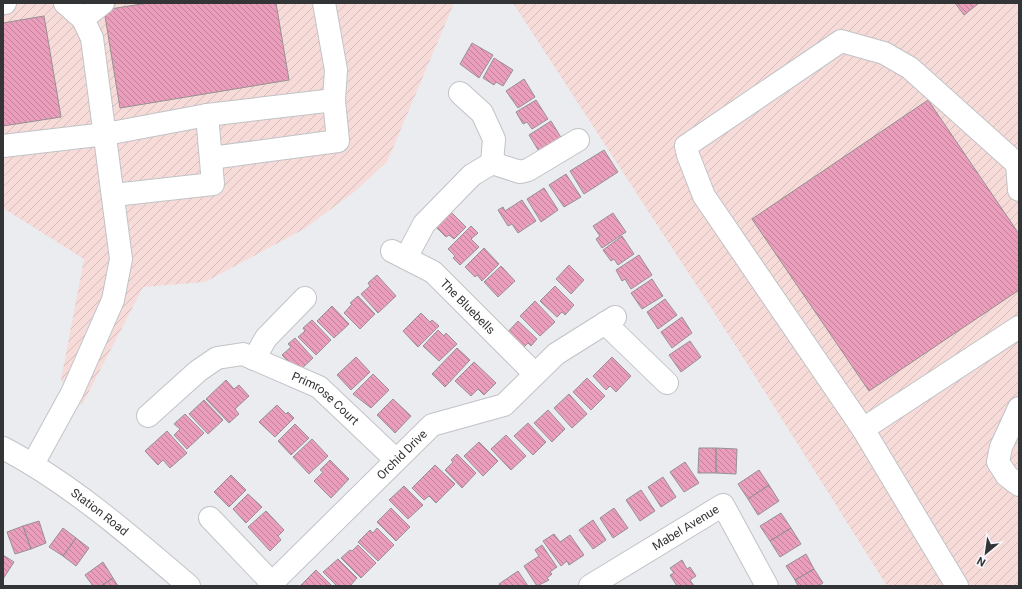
<svg xmlns="http://www.w3.org/2000/svg" width="1022" height="589" viewBox="0 0 1022 589" font-family="Roboto,sans-serif">
<defs>
<pattern id="industrial-furrows" width="10" height="10" patternUnits="userSpaceOnUse"><rect width="10" height="10" fill="#f6dbd8"/><path d="M-1 1l2-2M0 10L10 0M9 11l2-2" fill="none" stroke="#d3bdba"/></pattern>
<pattern id="building-back-hatch" width="6" height="6" patternUnits="userSpaceOnUse"><rect width="6" height="6" fill="#eb9ebb"/><path d="M-1 5l2 2M0 0l6 6M5-1l2 2" fill="none" stroke="#bf8299"/></pattern>
</defs>
<rect width="100%" height="100%" fill="#eaecf0"/>
<path fill="url(#industrial-furrows)" d="M3,3H454L387,162L354,192L304,229L205,282L143,287L82,405L61,380L84,259L3,208Z
M513,3H1019V586H887L739,351Z"/>
<path fill="url(#building-back-hatch)" stroke="#969192" d="M148,3H276L289,80L120,108L104,10Z
M955,3H979L964,15Z
M44,16L61,117L3,126V23Z
M472,43L493,55L479,78L460,64Z
M494,58L513,70L503,86L496,82L494,85L483,78Z
M524,79L535,97L518,108L506,91Z
M536,100L548,119L532,129L527,122L523,124L516,112Z
M928,100L1019,234V290L869,391L752,219Z
M551,121L562,139L540,153L529,135Z
M604,150L618,172L584,194L570,171Z
M566,174L581,197L564,207L549,185Z
M544,188L558,210L541,222L527,199Z
M522,200L536,221L518,233L512,224L508,226L498,210L503,207L505,211Z
M451,212L466,227L454,239L449,235L446,237L436,227Z
M613,213L626,232L602,248L596,239L600,236L593,226Z
M471,226L478,233L471,239L479,247L460,265L453,258L455,256L448,249Z
M622,236L634,254L618,265L614,259L611,261L603,250Z
M484,248L499,264L482,281L477,275L475,277L465,267Z
M639,255L652,275L631,289L625,279L622,281L616,270Z
M569,265L584,280L571,294L556,279Z
M501,266L515,281L498,297L484,282Z
M377,275L396,296L378,313L361,294L370,286L368,283Z
M652,279L663,296L642,309L631,293Z
M555,286L574,305L565,315L562,312L557,317L540,301Z
M358,296L375,314L360,329L344,313L352,304L350,303Z
M665,299L677,315L658,329L647,312Z
M535,301L555,322L540,336L520,316Z
M332,306L349,324L334,338L317,321Z
M421,313L430,322L432,320L439,326L418,347L403,331Z
M682,317L692,333L672,348L661,332Z
M312,320L331,340L316,355L298,337L305,331L303,328Z
M518,321L537,339L531,346L528,343L521,350L505,335Z
M438,330L444,336L446,333L457,344L439,361L423,346Z
M295,338L313,358L298,372L282,355L291,347L288,344Z
M690,341L701,357L681,372L669,355Z
M457,348L470,360L445,387L432,374Z
M356,357L370,372L351,390L337,375Z
M612,357L631,376L616,392L610,386L606,390L593,376Z
M474,362L496,383L484,395L478,389L471,396L455,381Z
M373,374L389,390L371,408L353,394Z
M587,378L605,396L591,410L573,392Z
M226,380L234,389L239,385L249,396L235,409L239,414L229,423L206,399Z
M569,394L587,414L572,428L554,408Z
M393,399L411,416L395,433L377,415Z
M204,400L223,420L208,434L189,414Z
M277,405L286,414L288,412L294,418L275,437L259,422Z
M548,410L565,429L552,442L534,423Z
M185,414L204,433L187,449L174,435L180,429L174,424Z
M528,423L546,442L533,455L514,436Z
M295,424L309,438L291,455L278,441Z
M167,431L187,453L170,468L163,460L158,465L145,451Z
M506,435L526,456L511,470L491,449Z
M312,439L328,456L309,474L293,457Z
M479,442L498,461L483,476L464,456Z
M699,448H716V473H698Z
M716,448L737,449L736,474L716,473Z
M457,454L476,473L462,488L445,470L453,462L451,460Z
M330,460L349,479L331,498L314,481L323,472L320,470Z
M685,462L699,483L684,492L670,472Z
M435,465L455,484L436,503L429,496L424,500L412,488Z
M759,470L769,485L748,499L738,484Z
M231,475L246,490L229,507L214,492Z
M663,477L676,497L661,507L648,487Z
M769,485L779,501L758,515L748,499Z
M404,486L423,505L408,519L389,500Z
M641,490L655,511L640,521L626,500Z
M248,494L262,507L246,523L233,509Z
M391,508L410,527L396,541L377,522Z
M614,508L628,528L613,538L600,518Z
M266,511L284,530L278,536L281,540L270,551L248,527Z
M781,513L791,528L770,541L760,526Z
M593,520L606,540L593,549L579,530Z
M39,521L46,543L31,549L23,526Z
M23,526L31,549L15,554L7,532Z
M63,528L76,538L63,556L49,547Z
M377,528L394,545L378,561L358,542L370,530L373,533Z
M791,528L801,544L780,557L770,541Z
M554,534L560,542L570,535L584,555L569,565L567,561L561,566L543,541Z
M76,538L89,548L76,566L63,556Z
M358,545L376,563L361,578L341,558L350,550L352,551Z
M542,545L557,567L550,572L552,574L547,578L549,580L537,586L524,566L539,556L535,550Z
M806,554L814,569L795,580L786,566Z
M3,555L14,562L3,579Z
M338,559L357,578L350,586H337L323,572Z
M682,560L687,569L690,567L696,576L690,580L694,586H677L670,575L674,573L670,568Z
M103,562L113,578L101,586H93L85,575Z
M814,569L823,583L818,586H798L795,580Z
M316,570L332,586H300Z
M518,571L528,586H500L499,584Z
M113,578L118,586H101Z"/>
<g fill="none" stroke-linecap="round" stroke-linejoin="round">
<g stroke="#c1c3c7" stroke-width="24">
<g id="minor">
<path d="M3,3H5"/>
<path d="M83,19L103,3"/>
<path d="M207,115L334,100"/>
<path d="M3,146L106,134L207,115L213,184L114,195"/>
<path d="M211,158L338,141L334,100L336,70L324,3"/>
<path d="M492,163L520,172L528,170L578,140"/>
<path id="s1" d="M392,251L433,272L535,374"/>
<path d="M406,258L424,224L472,175L492,163L494,139L482,113L460,93"/>
<path d="M605,323L667,383"/>
<path d="M254,359L266,338L305,298"/>
<path d="M1019,408L1001,447L998,462L1007,476L1019,485"/>
<path id="s2" d="M148,416L198,371L217,358L243,354L319,387L396,460"/>
<path d="M863,429L1019,327"/>
<path d="M33,464L72,393L113,300L121,259L92,38L83,19L65,3"/>
<path d="M210,518L272,583"/>
<path id="s3" d="M269,586L432,425L504,405L556,354L615,317"/>
<path id="s4" d="M590,586L723,505L767,586"/>
<path d="M957,586L863,429L704,196L688,155L686,146L841,41L884,53L910,68L1017,164L1019,190"/>
</g>
</g>
<g stroke="#c1c3c7" stroke-width="24">
<g id="major">
<path id="s5" d="M3,448C70,483 132,537 189,586"/>
</g>
</g>
<use href="#minor" stroke="#fff" stroke-width="22"/>
<use href="#major" stroke="#fff" stroke-width="22"/>
</g>
<g text-anchor="middle" stroke-width="3" stroke-linejoin="round" paint-order="stroke">
<g font-size="12" fill="#333435" stroke="#f7f9fe">
<text dy="4" stroke="none"><textPath href="#s1" startOffset="95">The Bluebells</textPath></text>
<text dy="4" stroke="none"><textPath href="#s2" startOffset="211">Primrose Court</textPath></text>
<text dy="4" stroke="none"><textPath href="#s3" startOffset="187">Orchid Drive</textPath></text>
<text dy="4" stroke="none"><textPath href="#s5" startOffset="116">Station Road</textPath></text>
<text dy="4" stroke="none"><textPath href="#s4" startOffset="112">Mabel Avenue</textPath></text>
</g>
</g>
<rect width="1022" height="589" fill="none" stroke="#333435" stroke-width="8"/>
<g transform="translate(986 553) rotate(209)" stroke="#f7f9fe" stroke-width="3" paint-order="stroke">
<path d="M0-3L7 15L0 10L-7 15Z" fill="#333435"/>
<text y="-6" font-size="11" font-weight="bold" text-anchor="middle" fill="#333435">N</text>
</g>
</svg>
